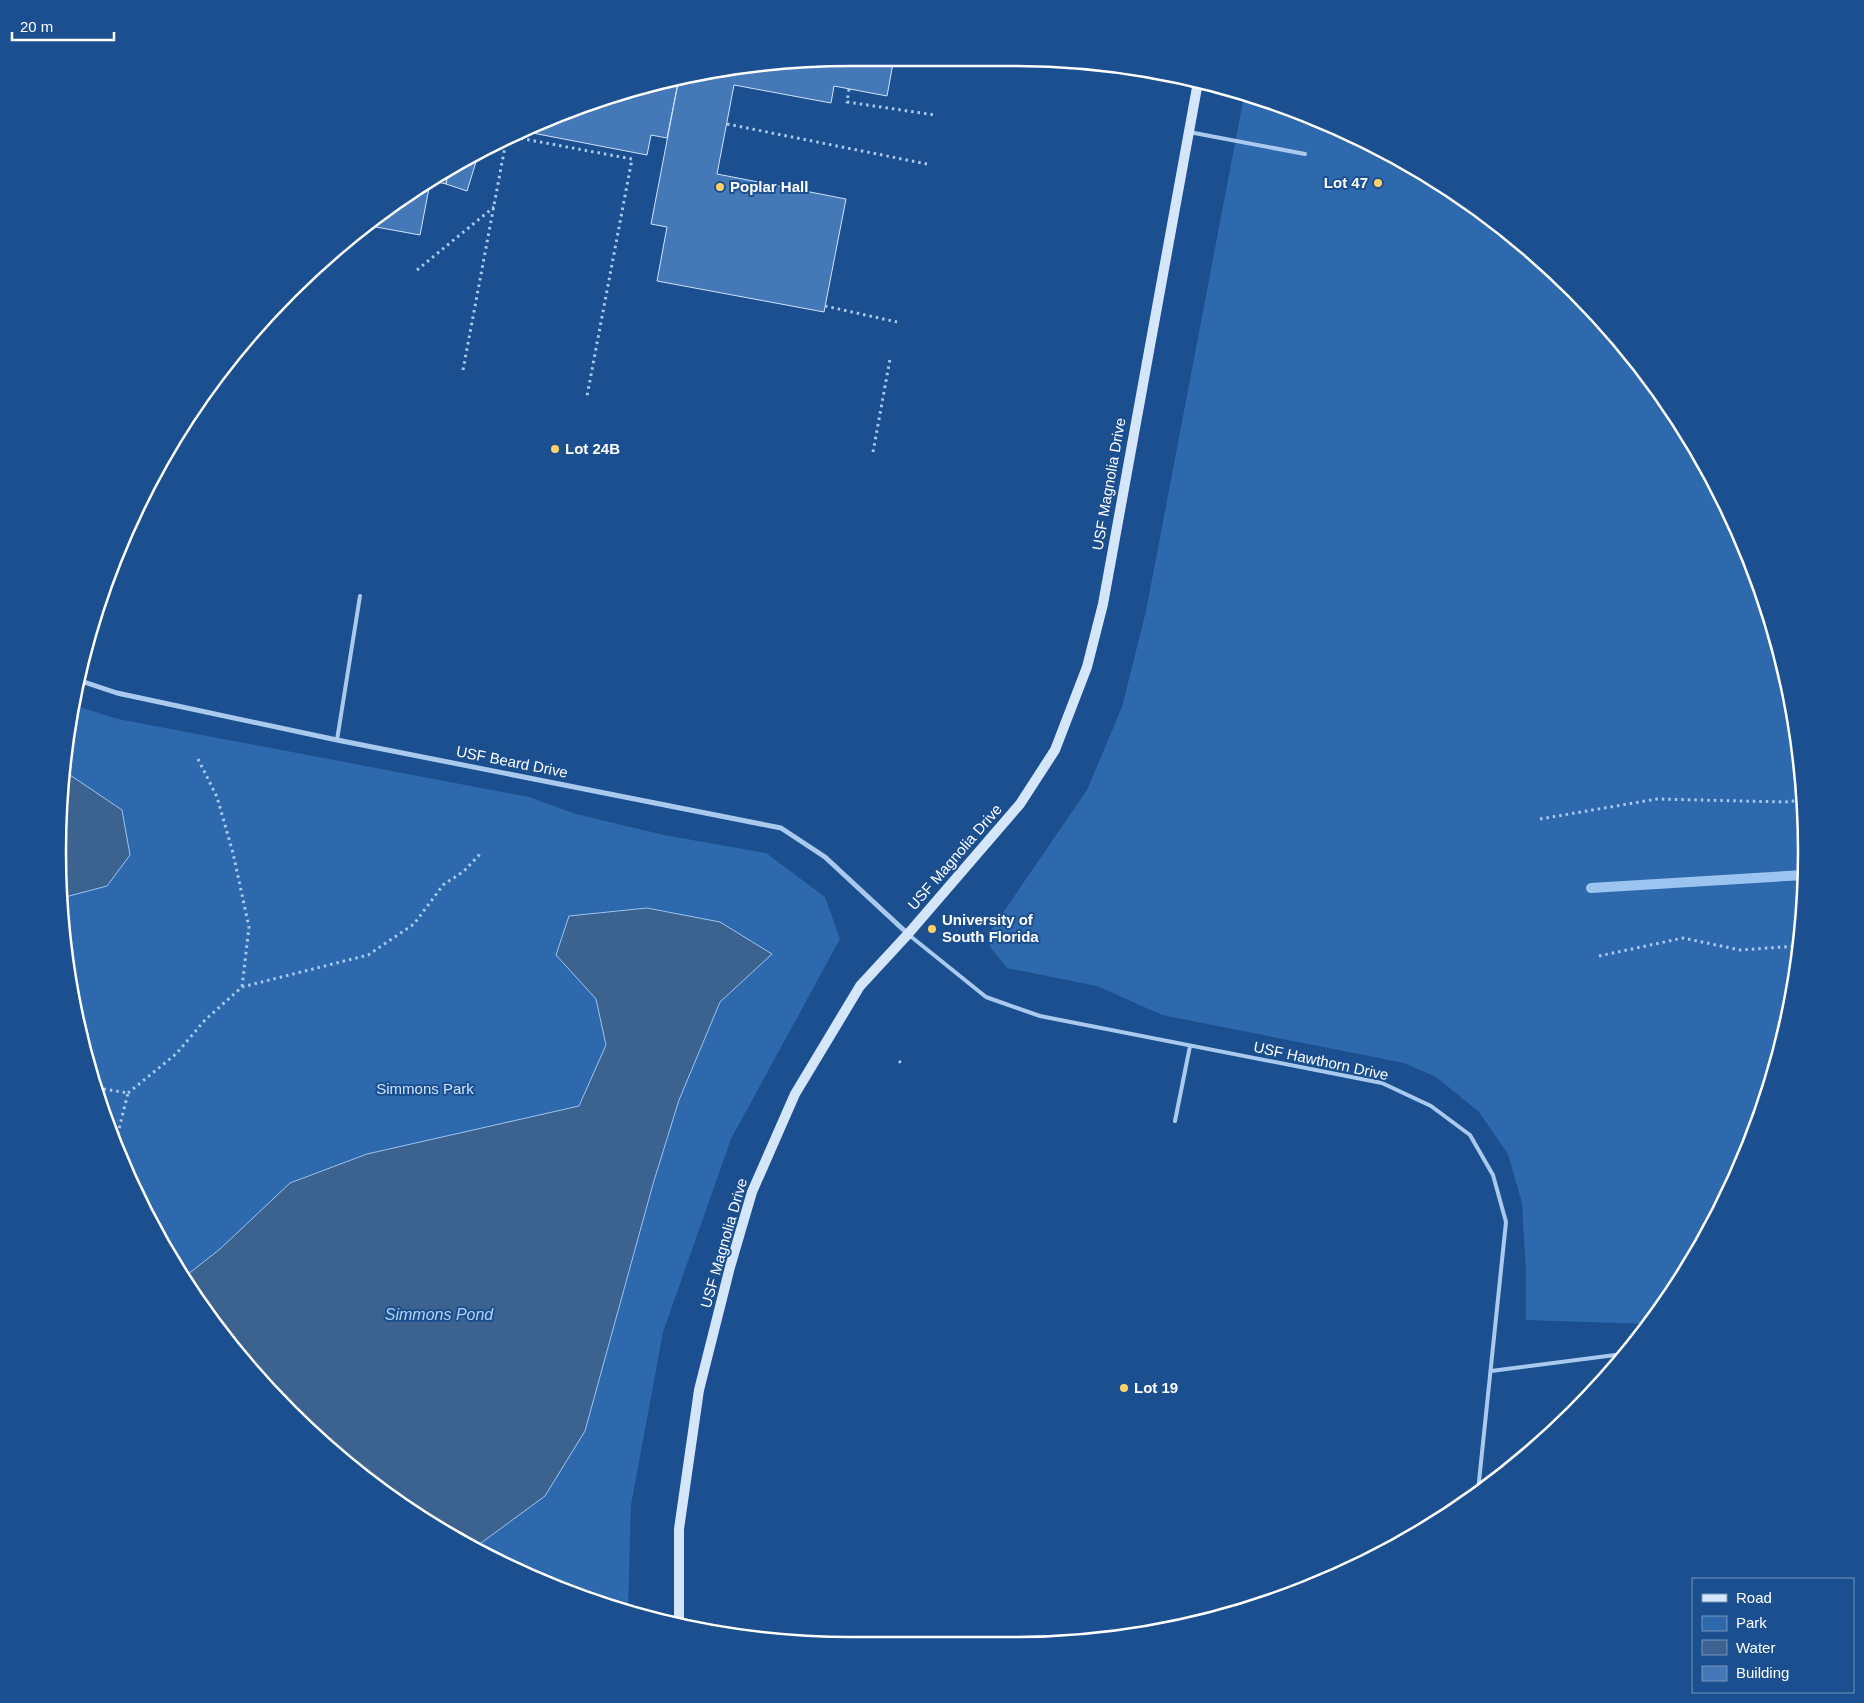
<svg xmlns="http://www.w3.org/2000/svg" width="1864" height="1703" viewBox="0 0 1864 1703" font-family="Arial,sans-serif">
<rect width="100%" height="100%" fill="#1b4f8f"/>
<path fill="#2e69ad" d="M1244,96L1317,118L1454,191L1574,290L1673,411L1746,547L1791,696L1806,851L1791,1006L1746,1155L1673,1292L1647,1324L1526,1320V1272L1522,1203L1508,1154L1479,1112L1436,1077L1404,1063L1162,1015L1097,986L1007,968L990,947L991,930L1087,790L1122,707L1146,611Z
M73,705L118,719L529,797L576,814L664,835L766,853L825,897L840,939L731,1139L663,1332L631,1505L628,1611L597,1603L455,1539L328,1448L221,1335L164,1248L118,1156L73,1007L58,851L64,748Z"/>
<path fill="#3c6290" stroke="#9cc4f0" d="M63,773H67L122,810L130,855L107,886L69,896L62,901L58,851Z
M647,908L720,922L772,954L720,1002L679,1100L653,1184L585,1431L545,1496L481,1543L467,1545L455,1539L328,1448L221,1335L183,1278L220,1249L290,1183L367,1154L579,1106L606,1045L596,999L556,955L569,916Z"/>
<g fill="none" stroke-linecap="round" stroke-linejoin="round">
<path stroke="#9cc4f0" stroke-width="10" d="M1591,888L1804,875"/>
</g>
<path fill="#4478b7" stroke="#cfe3fa" d="M852,58H894L887,96L834,86L831,103L734,85L717,174L846,199L824,312L657,281L667,227L651,224L679,78L696,73Z
M679,78L667,138L651,135L647,155L522,131L596,100Z
M479,152L467,191L446,184L448,172Z
M448,172L446,184L433,181Z
M430,183L420,235L365,225L368,222Z"/>
<g fill="none" stroke-linecap="round" stroke-linejoin="round">
<path stroke="#a9c9ee" stroke-width="3" stroke-dasharray="2.5 4" stroke-linecap="butt" d="M849,89L847,102L935,115
M727,124L927,164
M508,136L632,159L587,396
M417,270L494,207
M825,306L897,322
M463,370L507,136
M873,452L890,359
M198,759L217,797L233,853L249,927L242,987
M1540,819L1657,799L1785,802L1801,800
M1599,956L1683,938L1740,950L1797,946
M899,1061L903,1065
M97,1088L128,1093L115,1145
M128,1093L176,1054L205,1020L242,987L368,955L414,924L443,885L464,871L481,853"/>
<path stroke="#a9c9ee" stroke-width="4" d="M1189,132L1305,154
M337,740L360,596
M909,935L986,997L1040,1016L1382,1083L1431,1106L1470,1135L1493,1175L1506,1222L1478,1491
M1175,1121L1190,1046
M1491,1371L1623,1354"/>
<path stroke="#a9c9ee" stroke-width="5" d="M78,680L117,693L337,740L781,828L825,857L908,934"/>
<path stroke="#d6e6fa" stroke-width="10" d="M679,1623V1529L699,1390L730,1267L752,1192L795,1094L860,986L908,934L1020,804L1055,750L1087,667L1103,604L1198,82"/>
</g>
<g fill="#ffd166" stroke="#1b4f8f" stroke-width="2">
<circle cx="1378" cy="183" r="5"/>
<circle cx="720" cy="187" r="5"/>
<circle cx="555" cy="449" r="5"/>
<circle cx="932" cy="929" r="5"/>
<circle cx="1124" cy="1388" r="5"/>
</g>
<g text-anchor="middle" stroke-width="4" stroke-linejoin="round" paint-order="stroke">
<g font-size="15" font-weight="bold" fill="#fff" stroke="#1b4f8f" text-anchor="start">
<text x="1368" y="188" text-anchor="end">Lot 47</text>
<text x="730" y="192">Poplar Hall</text>
<text x="565" y="454">Lot 24B</text>
<text x="942" y="925">University of<tspan x="942" dy="17">South Florida</tspan></text>
<text x="1134" y="1393">Lot 19</text>
</g>
<g font-size="15" fill="#fff" stroke="#1b4f8f">
<text transform="translate(1109 484) rotate(-80)" y="5">USF Magnolia Drive</text>
<text transform="translate(512 762) rotate(11)" y="5">USF Beard Drive</text>
<text transform="translate(955 857) rotate(-49)" y="5">USF Magnolia Drive</text>
<text transform="translate(1321 1061) rotate(12)" y="5">USF Hawthorn Drive</text>
<text transform="translate(724 1243) rotate(-74)" y="5">USF Magnolia Drive</text>
</g>
<g font-size="15" fill="#cfe3fa" stroke="#1b4f8f">
<text x="425" y="1094">Simmons Park</text>
</g>
<g font-size="16" font-style="italic" fill="#b5d3f5" stroke="#1b4f8f">
<text x="439" y="1320">Simmons Pond</text>
</g>
</g>
<path d="M0 0H1864V1703H0ZM851 66H1013A785 785 0 0 1 1798 851V852A785 785 0 0 1 1013 1637H851A785 785 0 0 1 66 852V851A785 785 0 0 1 851 66Z" fill="#1b4f8f" fill-rule="evenodd"/>
<path fill="none" stroke="#fff" stroke-width="2.5" d="M851 66H1013A785 785 0 0 1 1798 851V852A785 785 0 0 1 1013 1637H851A785 785 0 0 1 66 852V851A785 785 0 0 1 851 66Z"/>
<rect x="1692" y="1578" width="162" height="115" fill="#1b4f8f" stroke="#7695bc"/>
<rect x="1702" y="1594" width="25" height="8" fill="#d6e6fa" stroke="#7695bc"/>
<text x="1736" y="1603" font-size="15" fill="#ffffff">Road</text>
<rect x="1702" y="1616" width="25" height="15" fill="#2e69ad" stroke="#7695bc"/>
<text x="1736" y="1628" font-size="15" fill="#ffffff">Park</text>
<rect x="1702" y="1640" width="25" height="15" fill="#3c6290" stroke="#7695bc"/>
<text x="1736" y="1653" font-size="15" fill="#ffffff">Water</text>
<rect x="1702" y="1666" width="25" height="15" fill="#4478b7" stroke="#7695bc"/>
<text x="1736" y="1678" font-size="15" fill="#ffffff">Building</text>
<path d="M12 32v8h102v-8" fill="none" stroke="#ffffff" stroke-width="2.5"/>
<text x="20" y="32" font-size="15" fill="#ffffff" stroke="#1b4f8f" stroke-width="4" paint-order="stroke">20 m</text>
</svg>
